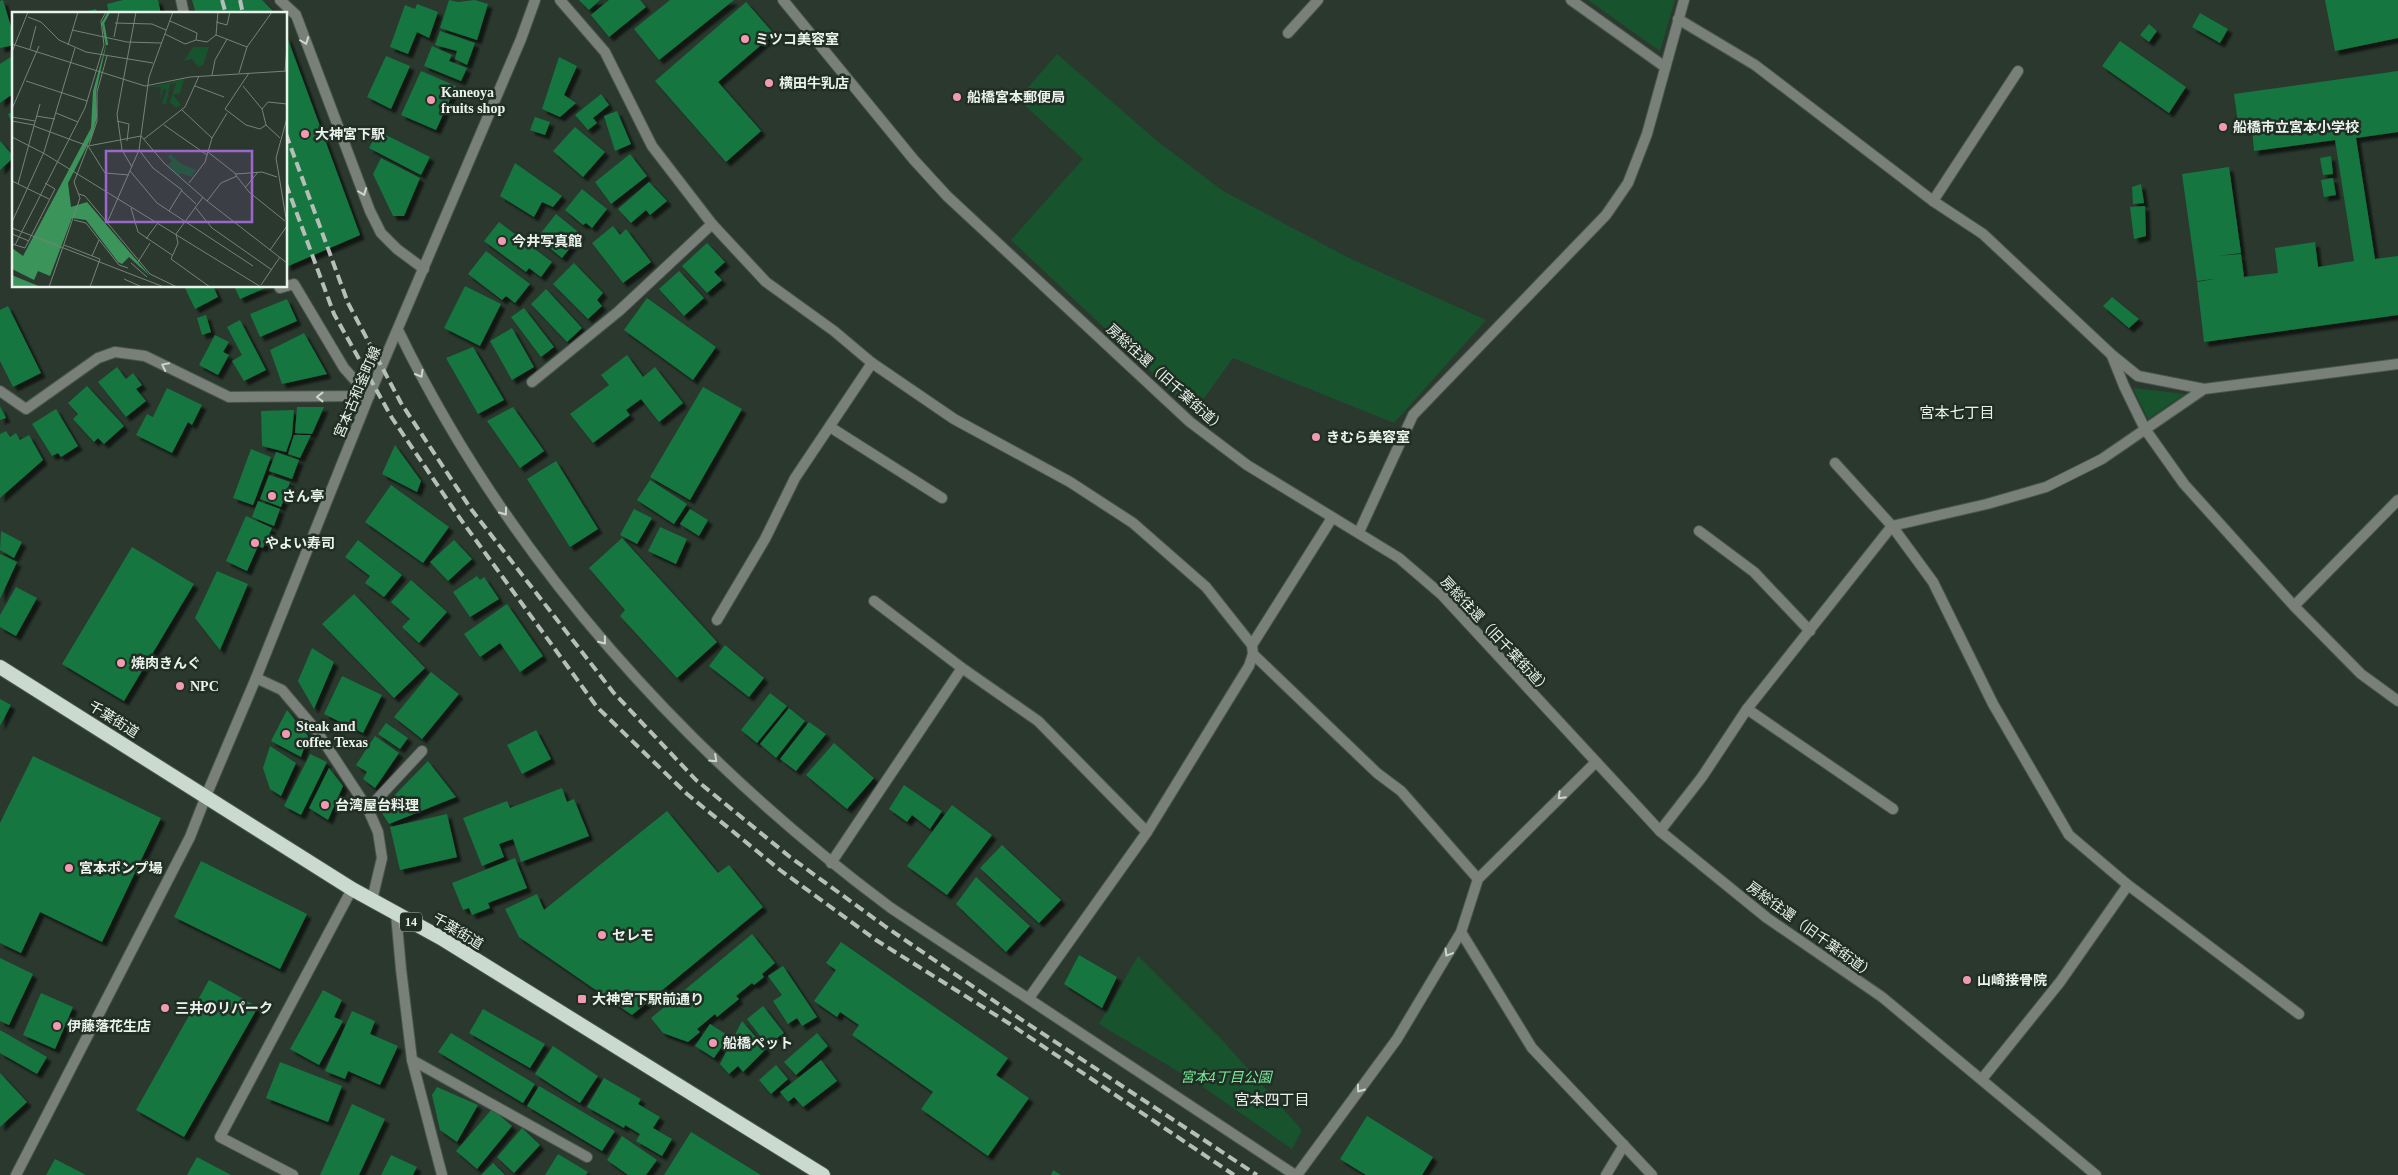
<svg xmlns="http://www.w3.org/2000/svg" width="2398" height="1175" viewBox="0 0 2398 1175" font-family="'Times New Roman','Noto Sans JP',serif">
<defs>
<filter id="shadow"><feDropShadow dx="4.5" dy="4.5" stdDeviation="1" flood-color="#0009"/></filter>
</defs>
<rect width="100%" height="100%" fill="#2b382e"/>
<path fill="#17542e" d="M1588,0H1675L1660,51Z
M1057,54L1157,141L1223,191L1347,257L1486,320L1394,423L1233,358L1194,412L1011,240L1083,159L1018,99Z
M2133,388L2185,394L2148,419Z
M1138,956L1223,1041L1302,1130L1292,1149L1196,1082L1099,1024Z"/>
<path fill="#15763f" filter="url(#shadow)" d="M3,0L14,37V45L0,48V1Z
M123,0H158L161,14H109L107,4Z
M192,0H262L276,14H196Z
M449,0L458,2L475,0L488,4L477,40L440,28Z
M579,0H600L589,10Z
M609,0H640L646,7L609,37L591,15Z
M670,0H734L659,60L634,29Z
M2325,0H2398V38L2335,51Z
M746,2L774,34L718,82L761,131L726,162L655,81Z
M417,4L438,12L429,38L417,32L408,54L390,47L405,5L415,9Z
M96,9L97,14H81V13Z
M2200,13L2228,29L2220,43L2192,27Z
M2149,24L2157,31L2149,42L2140,35Z
M440,31L475,43L467,65L455,59L457,51L435,45Z
M286,34L360,235L286,267Z
M2120,41L2186,87L2169,113L2102,66Z
M432,46L452,55L449,61L467,68L461,81L424,66Z
M14,55V93L0,103V64Z
M386,56L410,66L391,109L367,97Z
M559,57L577,66L564,95L576,103L560,117L542,109Z
M421,71L456,86L436,130L401,115Z
M2398,71V132L2356,138L2375,259L2398,256V315L2204,342L2197,282L2214,279L2197,281L2182,174L2229,167L2241,253L2217,256L2241,254L2244,277L2278,273L2275,248L2315,242L2318,267L2354,261L2335,140L2254,151L2252,128L2239,130L2234,94Z
M601,94L609,105L593,118L597,123L588,130L575,115Z
M14,111V127L8,114Z
M617,111L631,144L615,151L604,116Z
M535,117L550,122L545,135L530,130Z
M575,127L605,152L583,177L553,151Z
M378,131L430,157L421,175L369,148Z
M0,141L14,157L0,170Z
M630,154L647,176L611,204L595,182Z
M2331,156L2333,174L2323,175L2320,158Z
M381,158L420,178L404,216H393L373,174Z
M515,163L562,196L553,207L542,202L534,217L500,196Z
M2333,178L2336,195L2324,197L2321,180Z
M649,182L667,201L650,215L646,210L631,223L618,209Z
M2141,184L2144,203L2133,204L2132,187Z
M582,189L607,209L592,228L586,223L583,225L565,210Z
M2145,206L2146,236L2134,239L2130,207Z
M556,214L581,234L562,258L537,238Z
M499,222L552,262L541,277L529,268L526,272L484,241Z
M613,226L620,235L626,229L651,262L623,283L592,243Z
M707,243L725,262L714,272L722,280L707,293L682,266Z
M486,251L530,284L515,303L506,296L502,300L468,274Z
M574,263L603,293L597,300L602,306L588,319L553,284Z
M679,271L704,298L684,316L659,289Z
M184,286H213L218,297L195,309Z
M234,286H270L240,299Z
M465,286L501,304L480,346L444,328Z
M546,289L582,328L567,342L531,304Z
M2112,297L2139,319L2129,328L2103,306Z
M647,298L716,347L693,380L624,330Z
M287,299L297,321L260,337L250,314Z
M8,306L41,373L13,387L0,361V310Z
M524,308L554,347L541,357L511,317Z
M206,315L211,332L202,335L197,318Z
M240,320L266,370L244,381L232,361L242,355L227,327Z
M512,328L534,367L512,380L490,341Z
M304,333L327,374L282,384L270,350Z
M215,335L229,342L223,352L229,355L218,375L199,365Z
M473,347L504,400L478,414L446,358Z
M627,355L643,377L655,367L683,403L659,422L641,399L626,410L630,415L593,443L570,414L609,385L601,375Z
M117,367L126,379L133,373L142,385L136,389L146,401L126,417L98,382Z
M87,386L124,426L104,444L98,438L94,442L73,419L78,414L68,403Z
M703,387L742,409L690,500L650,477Z
M167,388L202,405L192,425L188,422L172,453L136,435L147,414L153,417Z
M0,406L6,418L0,420Z
M297,407H324L312,434L295,433Z
M513,407L544,451L520,468L487,421Z
M56,409L78,446L61,457L58,453L52,456L32,424Z
M294,410L292,435L286,452L262,446L261,411Z
M6,431L10,437L16,433L20,440L29,435L43,460L0,498V434Z
M294,435H311L300,458L288,454Z
M395,445L421,481L417,492L382,474Z
M251,449L271,457L253,505L233,498Z
M276,452L299,460L292,479L269,471Z
M556,461L598,529L570,547L527,479Z
M269,475L290,482L281,507L260,499Z
M650,480L687,504L674,524L637,500Z
M391,485L449,527L423,563L365,522Z
M258,501L280,509L274,526L252,517Z
M634,509L652,518L637,544L620,535Z
M690,509L708,520L699,536L680,524Z
M246,516L272,528L263,548L258,546L247,571L226,561Z
M660,527L687,539L676,564L648,551Z
M1,531L22,542L14,558L0,550Z
M622,538L717,642L677,678L620,616L625,610L589,568Z
M358,540L402,575L384,597L365,583L370,576L345,557Z
M454,540L472,559L448,581L430,562Z
M132,547L194,584L124,701L62,664Z
M0,554L17,562L0,599Z
M217,571L248,584L220,650L195,618Z
M477,576L480,580L484,577L499,599L470,617L453,592Z
M411,580L447,612L419,643L402,627L410,619L391,602Z
M16,587L37,598L16,636L0,627V615Z
M354,594L425,668L394,698L322,624Z
M507,604L543,656L520,672L500,643L480,657L464,634Z
M725,645L764,678L749,697L709,666Z
M312,648L334,662L314,709L298,681Z
M431,672L459,694L422,739L394,717Z
M342,676L382,695L363,733L324,714Z
M770,693L787,706L757,743L741,730Z
M0,699L11,705L0,726Z
M789,708L805,721L776,758L760,744Z
M287,710L308,736L301,757L271,741Z
M809,722L826,734L796,771L780,759Z
M386,723L408,738L400,749L378,734Z
M536,730L551,759L522,774L507,745Z
M375,736L399,753L375,788L363,779L367,772L356,765Z
M834,743L874,778L847,809L806,775Z
M270,746L296,763L281,796L270,789L263,768Z
M310,754L327,762L301,815L284,806Z
M33,756L161,818L102,942L40,912L21,953L0,943V823Z
M428,761L456,797L389,824L380,810Z
M329,768L343,786L328,820L309,808Z
M904,785L942,811L930,829L912,815L907,822L889,809Z
M562,788L567,802L574,799L589,836L521,862L513,839L499,844L504,857L482,866L463,818L507,801L510,808Z
M952,805L992,835L947,895L907,866Z
M667,811L718,873L729,865L763,907L632,1015L519,937L505,909L537,894L544,910Z
M447,814L457,857L400,870L390,827Z
M1002,845L1061,900L1039,923L980,868Z
M515,858L527,888L488,903L490,908L472,915L469,908L463,910L452,883Z
M201,861L307,914L280,969L174,917Z
M976,877L1030,926L1006,952L956,904Z
M752,934L775,963L762,974L764,977L754,985L752,983L736,996L739,999L717,1017L715,1014L697,1029L700,1032L688,1042L663,1033L651,1018Z
M841,942L1008,1058L996,1075L1029,1098L988,1156L921,1109L933,1092L852,1035L859,1025L840,1012L837,1017L814,1001L836,970L826,963Z
M1079,955L1117,977L1102,1008L1064,984Z
M0,958L33,974L9,1025L0,1021Z
M783,966L817,1017L802,1026L797,1018L788,1024L773,1001L782,995L768,976Z
M209,980L258,1007L184,1137L136,1110Z
M323,990L342,1000L334,1017L343,1021L319,1065L290,1049Z
M41,993L73,1007L55,1049L23,1035Z
M763,1006L784,1033L767,1045L747,1019Z
M483,1009L545,1044L530,1068L469,1033Z
M352,1011L375,1021L370,1034L398,1046L380,1085L348,1071L345,1079L325,1071Z
M742,1021L766,1049L743,1072L738,1066L729,1074L720,1064Z
M710,1024L729,1036L714,1058L695,1046Z
M0,1030L47,1057L37,1074L0,1053Z
M451,1033L535,1084L523,1103L438,1052Z
M817,1033L828,1046L796,1075L784,1062Z
M553,1046L598,1076L580,1103L535,1074Z
M821,1060L837,1081L803,1107L794,1097L788,1102L780,1092Z
M280,1062L342,1086L328,1122L266,1098Z
M776,1065L788,1079L771,1094L759,1080Z
M0,1073L27,1102L0,1127Z
M604,1078L641,1099L638,1104L660,1117L653,1128L672,1139L662,1156L636,1141L640,1134L625,1125L624,1128L587,1107Z
M539,1086L615,1131L602,1151L527,1106Z
M437,1087L478,1105L457,1142L440,1130L432,1095Z
M352,1104L385,1119L359,1175H320Z
M492,1109L512,1126L477,1169L456,1151Z
M1367,1116L1433,1157L1422,1175H1366L1340,1159Z
M522,1128L540,1145L514,1173L497,1157Z
M691,1132L761,1175H664Z
M622,1136L657,1160L646,1175H628L607,1160Z
M558,1154L588,1172L586,1175H545Z
M391,1155L417,1167L413,1175H381Z
M197,1157L231,1175H187Z
M55,1159L86,1175H46Z
M493,1163L505,1175H481Z
M1053,1170L1061,1175H1051Z"/>
<g fill="none" stroke-linecap="round" stroke-linejoin="round">
<g stroke="#4a564c" stroke-width="12">
<path id="service" d="M181,0L184,14
M1288,33L1318,0
M1933,201L2018,71
M279,286L280,288L294,284L344,368L369,396
M532,382L619,311L712,224
M830,427L942,498
M1835,463L1892,526L1933,582L1993,704L2069,835L2128,885L2299,1014
M1699,531L1754,572L1810,631
M874,601L962,668L1038,721L1147,832
M717,620L765,539L795,478L872,363
M256,678L282,690L316,730L368,809L378,832L382,858L372,900
M1747,709L1893,809
M368,809L422,751
M831,863L962,668
M412,1060L587,1157
M1982,1079L2060,982L2128,885
M293,1175L220,1137L352,889
M1606,1175L1624,1145"/>
</g>
<g stroke="#4a564c" stroke-width="12">
<path id="minor" d="M280,0L296,15L370,211L381,233L397,249L424,269
M560,0L605,52L652,146L712,224L766,282L834,331L872,363L954,419L1070,482L1133,523L1206,587L1252,645L1253,654L1249,666L1147,832L1029,998
M1571,0L1665,67
M1678,19L1755,65L1933,201L1983,234L2112,355L2138,376L2204,389L2398,364
M398,330C510,561 686,755 891,908L1295,1175
M2112,356L2124,386L2145,429L2184,484L2294,606L2361,674L2398,701
M0,391L26,409L98,358L115,352L145,356L229,397L369,396
M1359,532L1413,415L1606,215L1628,183L1647,134L1684,0
M2294,606L2398,500
M1252,645L1332,518
M1253,654L1377,773L1401,791L1478,879
M1660,831L1702,777L1747,709L1892,526L1987,504L2046,487L2102,459L2204,389
M396,914L401,969L412,1060L442,1175
M1461,932L1532,1048L1652,1175
M16,1175L190,837L206,796
M1297,1175L1397,1039L1461,932L1478,879L1596,762"/>
</g>
<g stroke="#4a564c" stroke-width="12">
<path id="tertiary" d="M783,0L914,160L947,196L1190,422L1247,465L1399,558L1442,595L1660,831L1767,918L1882,997L2096,1175
M206,796L256,678L369,396L521,39L535,0"/>
</g>
<g stroke="#4a564c" stroke-width="16">
<path id="trunk" d="M0,667L352,889L441,938L823,1175"/>
</g>
<use href="#service" stroke="#79807a" stroke-width="10"/>
<use href="#minor" stroke="#79807a" stroke-width="10"/>
<use href="#tertiary" stroke="#79807a" stroke-width="10"/>
<use href="#trunk" stroke="#cadace" stroke-width="14"/>
<path stroke="#b5beb7" stroke-width="4" stroke-dasharray="10 5" stroke-linecap="butt" d="M222,0L226,14
M240,0L243,14
M286,134L348,303L401,403L471,509L613,692L696,780L790,857L886,927L1016,1016L1257,1175
M286,184L334,314L392,418L459,517L597,707L687,794L780,870L876,940L1010,1024L1234,1175"/>
</g>
<defs><path id="oneway-chevron" d="M-2-3.5L2.5 0L-2 3.5" fill="none" stroke-width="1.6" stroke-linecap="round" stroke-linejoin="round" transform="scale(1.25)"/></defs>
<g stroke="#ced6d0">
<use href="#oneway-chevron" transform="translate(305 41) rotate(69)"/>
<use href="#oneway-chevron" transform="translate(363 192) rotate(69)"/>
<use href="#oneway-chevron" transform="translate(165 366) rotate(-154)"/>
<use href="#oneway-chevron" transform="translate(420 374) rotate(60)"/>
<use href="#oneway-chevron" transform="translate(320 397) rotate(180)"/>
<use href="#oneway-chevron" transform="translate(504 512) rotate(54)"/>
<use href="#oneway-chevron" transform="translate(603 641) rotate(51)"/>
<use href="#oneway-chevron" transform="translate(714 759) rotate(43)"/>
<use href="#oneway-chevron" transform="translate(1561 796) rotate(135)"/>
<use href="#oneway-chevron" transform="translate(1448 953) rotate(121)"/>
<use href="#oneway-chevron" transform="translate(1360 1089) rotate(126)"/>
</g>
<g fill="#f19ab1" stroke="#212e24" stroke-width="2">
<circle cx="745" cy="39" r="5"/>
<circle cx="769" cy="83" r="5"/>
<circle cx="957" cy="97" r="5"/>
<circle cx="431" cy="100" r="5"/>
<circle cx="2223" cy="127" r="5"/>
<circle cx="305" cy="134" r="5"/>
<circle cx="502" cy="241" r="5"/>
<circle cx="1316" cy="437" r="5"/>
<circle cx="272" cy="496" r="5"/>
<circle cx="255" cy="543" r="5"/>
<circle cx="121" cy="663" r="5"/>
<circle cx="180" cy="686" r="5"/>
<circle cx="286" cy="734" r="5"/>
<circle cx="325" cy="805" r="5"/>
<circle cx="69" cy="868" r="5"/>
<circle cx="602" cy="935" r="5"/>
<circle cx="1967" cy="980" r="5"/>
<rect x="577" y="994" width="10" height="10" rx="2.5"/>
<circle cx="165" cy="1008" r="5"/>
<circle cx="57" cy="1026" r="5"/>
<circle cx="713" cy="1043" r="5"/>
</g>
<g text-anchor="middle" stroke-width="5" stroke-linejoin="round" paint-order="stroke">
<rect fill="#212e24" stroke="#aeb7b0" stroke-width="1" x="400" y="912.5" width="22" height="19" rx="4"/>
<g font-size="12" font-weight="bold" fill="#eaf2ec">
<text x="411" y="926">14</text>
</g>
<g font-size="14" font-weight="bold" fill="#eaf2ec" stroke="#212e24" text-anchor="start">
<text x="755" y="44">ミツコ美容室</text>
<text x="779" y="88">横田牛乳店</text>
<text x="441" y="97">Kaneoya<tspan x="441" dy="16">fruits shop</tspan></text>
<text x="967" y="102">船橋宮本郵便局</text>
<text x="2233" y="132">船橋市立宮本小学校</text>
<text x="315" y="139">大神宮下駅</text>
<text x="512" y="246">今井写真館</text>
<text x="1326" y="442">きむら美容室</text>
<text x="282" y="501">さん亭</text>
<text x="265" y="548">やよい寿司</text>
<text x="131" y="668">焼肉きんぐ</text>
<text x="190" y="691">NPC</text>
<text x="296" y="731">Steak and<tspan x="296" dy="16">coffee Texas</tspan></text>
<text x="335" y="810">台湾屋台料理</text>
<text x="79" y="873">宮本ポンプ場</text>
<text x="612" y="940">セレモ</text>
<text x="1977" y="985">山崎接骨院</text>
<text x="592" y="1004">大神宮下駅前通り</text>
<text x="175" y="1013">三井のリパーク</text>
<text x="67" y="1031">伊藤落花生店</text>
<text x="723" y="1048">船橋ペット</text>
</g>
<g font-size="14" fill="#eaf2ec" stroke="#212e24">
<text transform="translate(1166 378) rotate(42)" y="5">房総往還（旧千葉街道）</text>
<text transform="translate(357 392) rotate(-67)" y="5">宮本古和釜町線</text>
<text transform="translate(1496 635) rotate(47)" y="5">房総往還（旧千葉街道）</text>
<text transform="translate(114 719) rotate(32)" y="5">千葉街道</text>
<text transform="translate(1811 930) rotate(36)" y="5">房総往還（旧千葉街道）</text>
<text transform="translate(458 931) rotate(31)" y="5">千葉街道</text>
</g>
<g font-size="14" font-style="italic" fill="#78eb9d" stroke="#212e24">
<text x="1226" y="1082">宮本4丁目公園</text>
</g>
<g font-size="15" fill="#eaf2ec" stroke="#212e24">
<text x="1957" y="418">宮本七丁目</text>
<text x="1272" y="1105">宮本四丁目</text>
</g>
</g>
<g transform="translate(12 12)">
<rect width="275" height="275" fill="#2b382e"/>
<path d="M181,35H197L191,53L186,55L180,47L172,49ZM172,67L168,81L161,83L169,93L164,96L158,90L164,71L158,72L154,93L150,91L155,78L151,77L148,88L149,75H138ZM158,142L168,151L184,158L179,165L169,161L167,164L156,153L160,149L156,145Z" fill="#17542e"/>
<path d="M95,29L84,80L85,105L80,124L56,171L59,195L75,190L138,264L117,245L110,252L106,250L74,208L60,206L38,264L26,259L22,268L0,257V236L11,244L79,116L81,79ZM0,262L2,264L29,275H0Z" fill="#3b945a"/>
<path fill="none" stroke="#3b945a" stroke-width="2.5" d="M95,33L91,11L97,0"/>
<path fill="none" stroke="#77827a" stroke-width="1" d="M206,0L204,23L235,35M16,5L29,10L47,28L74,40L141,51M158,9L185,21L184,28M204,10L215,13L218,0M103,11L140,12L154,18M60,18L115,30L149,31M153,22L173,32L184,28L195,30L204,23M102,25L107,0M0,32L133,74L178,65L275,59M56,33L66,0M18,37L24,14M0,40L16,0M273,59L275,35M227,61L235,35L260,0M237,61L213,97L234,113L248,117L254,113M200,63L203,48L215,27M14,69L75,89M183,74L212,85M231,74L250,97L254,113L268,126M0,97L27,34M250,97L256,90L275,92M170,98L200,126M44,101L66,110M24,104L43,107M0,105L23,109M275,106L264,146L275,212M0,109L22,113M105,109L117,112L115,129M152,113L195,143M22,114L76,134L129,124M129,124L152,151L195,189L275,251M0,125L33,142L249,275M132,127L173,95L187,64M77,133L85,109V80L95,44M76,134L93,161L117,163M127,138L141,156L170,178L157,199M196,140L224,162L250,160L265,165M120,155L110,138L105,102L124,0M118,159L145,191L241,254M223,162L237,180L273,209M0,169L37,187M177,171L193,150L200,126L215,101M6,172L28,92M233,176L246,160M170,179L184,192M67,182L73,184L138,262L165,275M191,185L164,222L166,231L159,247L198,275M195,189L209,171L225,164M183,195L200,216L260,258M119,196L126,220L160,243M62,208L74,211L107,253L116,256M0,210L32,140L63,36M95,211L127,138L137,65L161,0M0,216L152,275M0,222L17,229M134,227L145,212M0,232L13,236L43,177L33,171M3,233L73,96L92,33L89,9L94,0M52,233L88,247L78,275M258,238L275,214M80,244L87,228M126,250L138,231M119,251L135,265M112,267L130,275M249,273L268,245M37,275L68,186L62,170L76,134"/>
<path fill="#9c67cc" fill-opacity="0.15" stroke="#9c67cc" stroke-width="2.5" d="M94,139H240V210H94Z"/>
<rect width="275" height="275" fill="none" stroke="#eaf2ec" stroke-width="2.5"/>
</g>
</svg>
